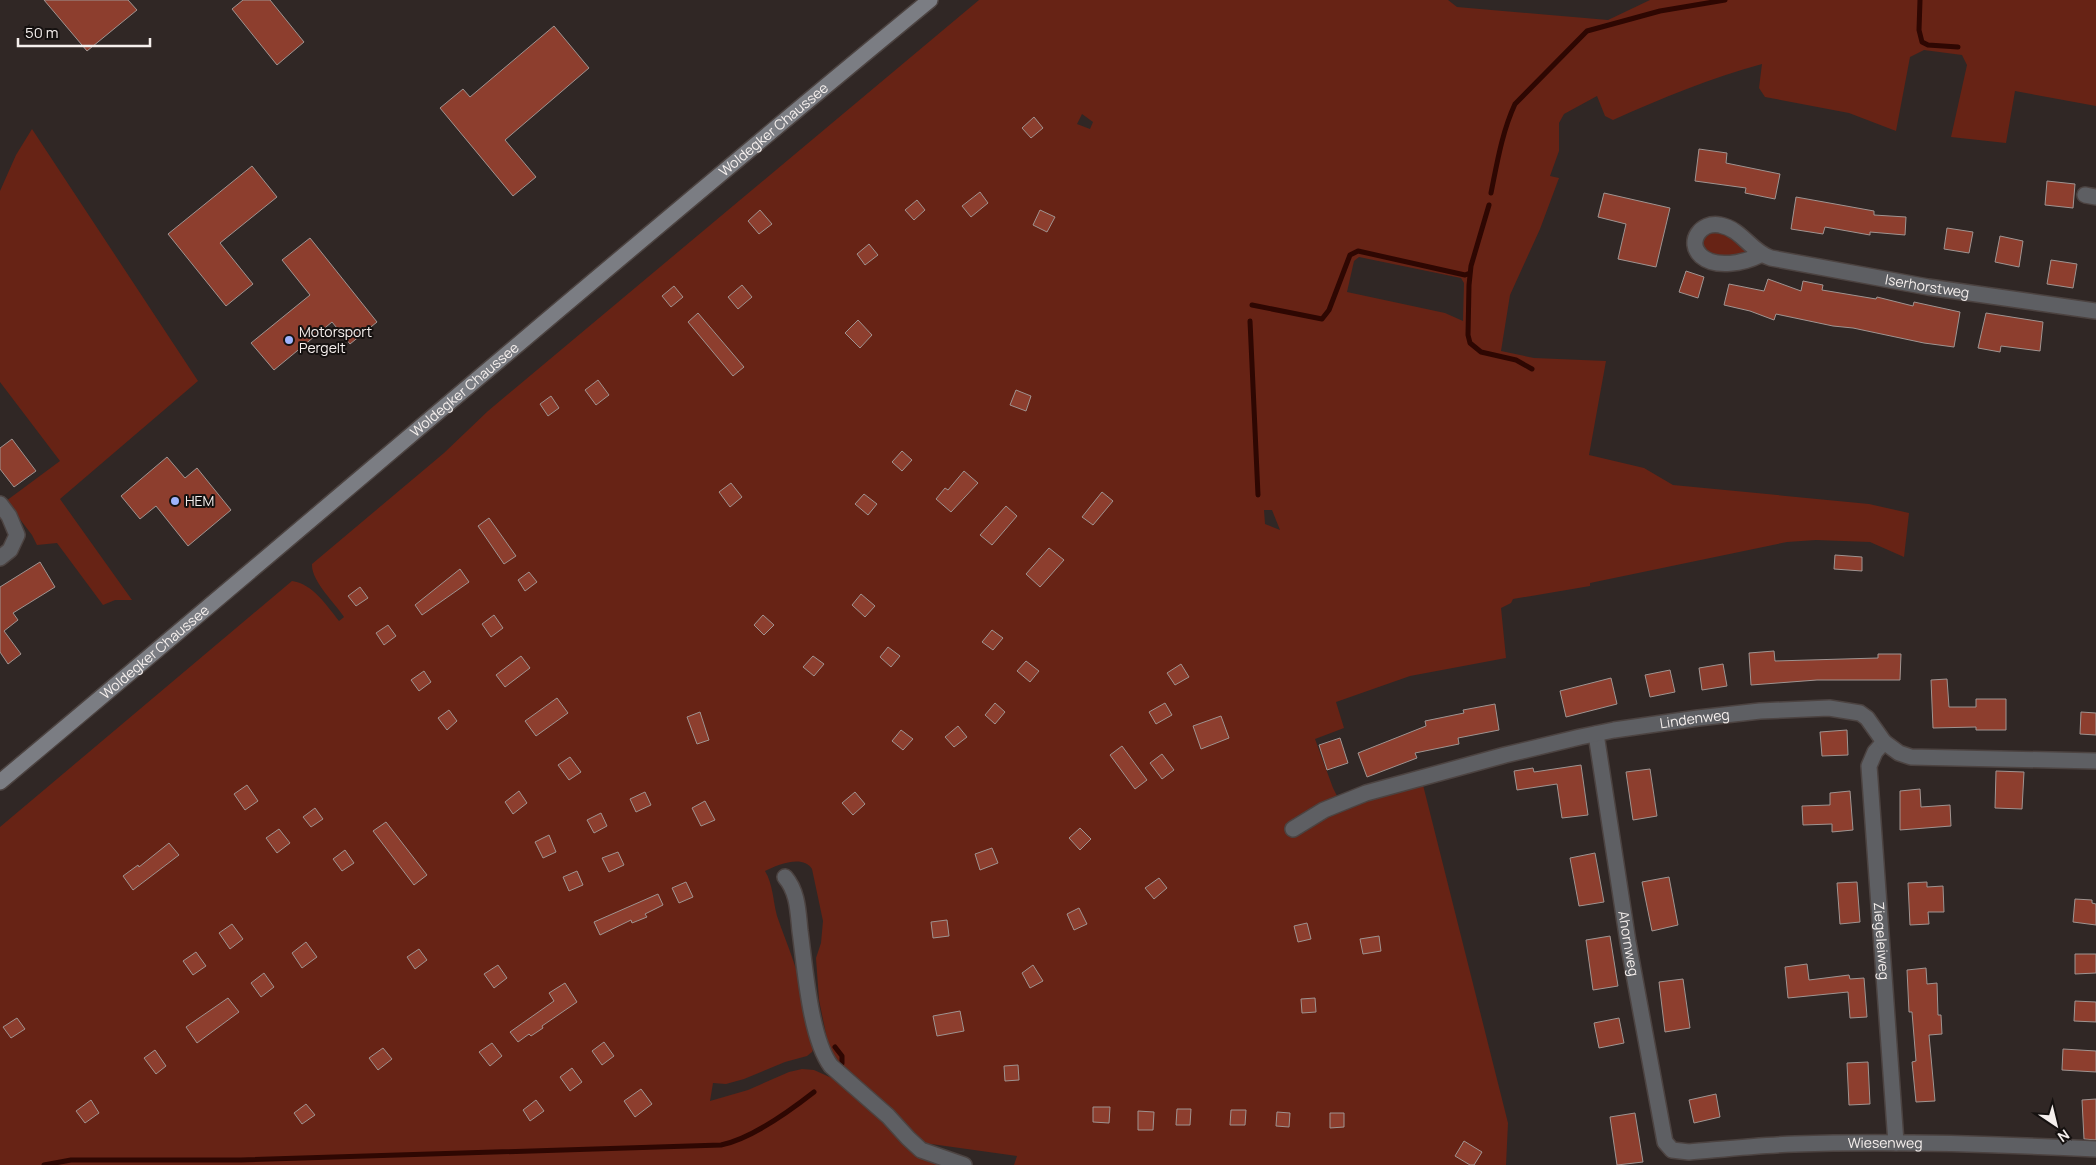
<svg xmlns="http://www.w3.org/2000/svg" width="2096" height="1165" viewBox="0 0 2096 1165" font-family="Manrope,sans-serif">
<rect width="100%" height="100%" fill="#302725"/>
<path fill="#672315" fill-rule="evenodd" d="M979,0H1448L1457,7L1608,20L1650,0H2096V106L2015,91L2006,143L1951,137L1967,65L1962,55L1924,50L1910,57L1896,131L1849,113L1765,97L1759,88L1762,64C1711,78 1662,98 1613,120L1605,116L1597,96L1564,114L1559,123V151L1550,176L1559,178L1540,229L1510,295L1501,351L1534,358L1606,361L1589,455L1644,468L1673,485L1869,504L1909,513L1904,557L1870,542L1816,540L1787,542L1590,583V586L1513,599L1511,603L1501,608L1506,658L1410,676L1336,702L1344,728L1315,739L1333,788L1343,808L1423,785L1508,1123L1506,1165H1014L1017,1156L924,1143L838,1063L828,1044L819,1000L816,958L821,943L823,921L812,869C803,854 777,865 765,871C773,884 773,901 777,916C782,931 788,945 793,960C803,987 807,1018 814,1047L812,1052L807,1056L785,1062L744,1079L726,1084L713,1083L710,1101L748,1090L789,1072L802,1069L814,1070L834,1079L887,1122L918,1156L929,1162L940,1165H0V827L292,581C312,583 328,607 339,621L344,617C335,603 311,581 312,564L444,453L488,411ZM1082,114L1093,122L1090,129L1077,124ZM1359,257L1461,278L1464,283L1463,321L1445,313L1347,292L1354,261ZM1264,510H1272L1280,530L1265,524Z
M32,129L198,381L60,499L132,600H115L103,605L57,543L37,545L32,535L6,501L60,461L0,382V191L16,155Z
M1713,231L1729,233L1748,253C1734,258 1708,261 1702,243L1707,233Z"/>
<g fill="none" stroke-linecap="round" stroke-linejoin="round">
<path stroke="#2e0702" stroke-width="5" d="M1920,0L1919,30L1922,42L1928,45L1958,47
M1491,193C1497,163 1502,132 1515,104L1587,31L1660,11L1725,0
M1489,205L1471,266L1469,285L1468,335L1470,343L1481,352L1516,360L1532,369
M1252,305L1322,319L1329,310L1350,255L1358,251L1465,275L1470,273
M1250,321L1258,495
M835,1047L842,1056V1063
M44,1165L71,1160H241L721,1145C751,1139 791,1110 814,1092"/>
</g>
<path fill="#8d3e2e" stroke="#9f9491" d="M44,0H128L137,10L87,51Z
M243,0H270L304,42L277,65L232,9Z
M554,26L589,68L505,140L536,177L513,196L440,108L463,89L470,97Z
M1034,117L1043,128L1031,138L1022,128Z
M1699,149L1727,153L1726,163L1780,174L1775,199L1745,193L1746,188L1695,181Z
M252,166L277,197L220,243L253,284L226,306L168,234Z
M2047,181L2075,184L2073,208L2045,205Z
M980,192L988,203L971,217L962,206Z
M1604,193L1670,208L1656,267L1618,259L1626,224L1598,217Z
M1796,197L1874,211V215L1906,217L1905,235L1870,232V235L1825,227L1823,234L1791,229Z
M917,200L925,210L914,220L905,210Z
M760,210L772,224L759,234L748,221Z
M1040,210L1055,217L1047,232L1033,225Z
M1947,228L1973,232L1969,253L1944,249Z
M2000,236L2023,241L2019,267L1995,262Z
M310,238L377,322L350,344L332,322L274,370L251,343L310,295L282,260Z
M869,244L878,255L865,265L857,254Z
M2051,260L2077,264L2073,288L2047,284Z
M1686,271L1704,277L1698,298L1679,292Z
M1768,279L1801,291L1803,281L1823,285L1822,290L1876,299L1877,297L1913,306L1914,302L1960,312L1954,347L1924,343L1853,328L1833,326L1776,314L1774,320L1750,311L1724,305L1729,284L1764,291Z
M742,285L752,297L738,309L728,297Z
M674,286L683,297L671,307L662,296Z
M698,313L744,367L733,376L688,322Z
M1986,313L2043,322L2040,351L2001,346L2000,352L1978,348Z
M858,320L872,335L860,348L845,333Z
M598,380L609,395L596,405L585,390Z
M1016,390L1031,396L1026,411L1010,405Z
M551,396L559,408L548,416L540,404Z
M12,439L36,471L14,487L0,469V448Z
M902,451L912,460L902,471L892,462Z
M167,457L185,478L197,468L231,510L188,546L156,506L140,519L121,496Z
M964,471L978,483L951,512L936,499L945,488L948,490Z
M731,483L742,497L730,507L719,492Z
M1102,492L1113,501L1093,525L1082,517Z
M864,494L877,504L868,515L855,504Z
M1006,506L1017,516L992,545L980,535Z
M489,518L516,556L504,564L478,526Z
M1049,548L1064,560L1040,587L1026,574Z
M1835,555L1862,557V571L1834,569Z
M40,562L55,587L13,613L18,620L4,631L21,654L8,664L0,652V587Z
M460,569L469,582L422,615L415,605Z
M529,572L537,582L525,591L518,580Z
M360,587L368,598L356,606L348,596Z
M861,594L875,606L865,617L852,605Z
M494,615L503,628L491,637L482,624Z
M763,615L774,625L764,635L754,625Z
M388,625L396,636L384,645L376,633Z
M992,630L1003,638L993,650L982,642Z
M888,647L900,656L891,667L880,657Z
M1774,651L1775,661L1878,658V654H1901L1900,680H1817L1751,685L1749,653Z
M521,656L530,668L505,687L496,675Z
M813,656L824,664L814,676L803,667Z
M1026,661L1039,671L1030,682L1017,671Z
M1181,664L1189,677L1175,685L1167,673Z
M1723,664L1727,686L1702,690L1699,668Z
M1670,670L1675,692L1650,697L1645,675Z
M424,671L431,682L419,691L411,680Z
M1611,678L1617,704L1566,717L1560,691Z
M1947,679L1949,707H1976V699H2006V730H1976V727L1933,728L1931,680Z
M557,698L568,713L536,736L525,721Z
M995,703L1005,712L995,724L985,715Z
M1165,703L1172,715L1156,724L1149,712Z
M1495,704L1499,730L1458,738L1459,744L1415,753L1417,758L1367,777L1358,753L1426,726L1425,721L1464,713L1463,710Z
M449,710L457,721L447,730L438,718Z
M700,712L709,740L697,744L687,717Z
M2081,712L2096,713V735L2080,734Z
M1221,716L1229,738L1201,749L1193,726Z
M958,726L967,737L954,747L945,737Z
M901,730L913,739L903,750L892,741Z
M1847,730L1848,755L1822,756L1820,732Z
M1340,738L1348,763L1327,770L1319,745Z
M1122,746L1147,780L1135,789L1110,755Z
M1162,754L1174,770L1162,779L1150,763Z
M570,757L581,772L569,780L558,765Z
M1581,765L1588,815L1562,818L1557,784L1517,790L1514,771L1533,768L1534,772Z
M1650,769L1657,816L1633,820L1626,772Z
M1996,771L2024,772L2022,809L1995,808Z
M247,785L258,801L245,810L234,794Z
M1920,789L1921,807L1950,805L1951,826L1900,830V791Z
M519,791L527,803L513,814L505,802Z
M1850,791L1853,830L1832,832V824L1803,825L1802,806L1830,805V793Z
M645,792L651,805L636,812L630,799Z
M855,792L865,804L853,815L842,803Z
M705,801L715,820L701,826L692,808Z
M315,808L323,819L311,827L303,817Z
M601,813L607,826L594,833L587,820Z
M386,822L427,875L414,885L373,831Z
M1080,828L1091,839L1080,850L1069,838Z
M279,829L290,843L277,853L266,838Z
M549,835L556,852L543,858L535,842Z
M169,843L179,855L133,890L123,876L138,865L139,867Z
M992,848L998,863L980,870L975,854Z
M345,850L354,863L342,871L333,859Z
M618,852L624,865L609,872L602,858Z
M1595,853L1604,902L1579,906L1570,858Z
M577,871L583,885L569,891L563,877Z
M1669,877L1678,925L1652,931L1642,882Z
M1159,878L1167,888L1154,899L1145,888Z
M686,882L693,897L679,903L672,888Z
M1857,882L1860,922L1840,924L1837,883Z
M1927,882V887L1943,886L1944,912H1928L1929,924L1910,925L1908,883Z
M658,894L663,905L645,914L647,917L632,923L631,920L600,935L594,922Z
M2075,899L2092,900V903L2096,904V925L2073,922Z
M1079,908L1087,924L1074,930L1067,914Z
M947,920L949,936L933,938L931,922Z
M1307,923L1311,939L1298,942L1294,926Z
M232,924L243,939L230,949L219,933Z
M1379,936L1381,951L1363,954L1360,939Z
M1610,936L1618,986L1593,990L1586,940Z
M306,942L317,957L302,968L292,953Z
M419,949L427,960L415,969L407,957Z
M196,952L206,966L193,975L183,961Z
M2075,954H2096V973L2075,974Z
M1807,964L1809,980L1849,975L1850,979L1864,978L1867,1017L1850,1018L1848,992L1788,998L1785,967Z
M498,965L507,978L494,988L484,974Z
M1033,965L1043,981L1030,988L1022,973Z
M1926,968L1927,984L1937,983L1938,1015H1941L1942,1034L1929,1035L1935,1101L1916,1102L1912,1062L1916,1061L1912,1012H1909L1907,970Z
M264,973L274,987L261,997L251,983Z
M1683,979L1690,1028L1665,1032L1659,982Z
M565,983L577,1002L542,1026L543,1028L531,1036L529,1034L518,1042L510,1032L554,1001L549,993Z
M228,998L239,1012L197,1043L186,1027Z
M1315,998L1316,1012L1302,1013L1301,999Z
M2075,1001L2096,1002V1022L2074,1021Z
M960,1011L964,1031L937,1036L933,1016Z
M17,1018L25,1029L11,1038L3,1027Z
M1619,1018L1624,1043L1599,1048L1594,1023Z
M604,1042L614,1056L602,1065L592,1051Z
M492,1043L502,1056L490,1066L479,1052Z
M383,1048L392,1059L378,1070L369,1058Z
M2063,1049L2096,1051V1072L2062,1070Z
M155,1050L166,1066L156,1074L144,1058Z
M1868,1062L1870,1104L1849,1105L1847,1063Z
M1018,1065L1019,1080L1005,1081L1004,1066Z
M572,1068L582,1082L570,1091L560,1077Z
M641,1089L652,1104L635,1117L624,1101Z
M1716,1094L1720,1117L1694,1123L1689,1100Z
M2096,1099V1140L2084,1139L2082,1100Z
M91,1100L99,1113L85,1123L76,1111Z
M536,1100L544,1111L530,1121L523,1110Z
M306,1104L315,1115L302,1124L294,1113Z
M1093,1107H1110L1109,1123L1093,1122Z
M1177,1109H1191L1190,1125H1176Z
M1231,1110H1246L1245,1125H1230Z
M1138,1111L1154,1112L1153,1130H1138Z
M1277,1112L1290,1113L1289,1127L1276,1126Z
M1330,1113H1344V1127L1330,1128Z
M1635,1113L1643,1162L1617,1165L1610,1117Z
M1464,1141L1482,1152L1474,1165H1470L1455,1156Z"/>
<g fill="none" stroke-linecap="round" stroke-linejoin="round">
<g stroke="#4c4341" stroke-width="18">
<g id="street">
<path d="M2085,195L2096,197"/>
<path id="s1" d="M1760,255C1744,263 1716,269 1701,256C1686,242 1701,221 1720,225C1742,229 1751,252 1771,258L1928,287L2096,311"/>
<path d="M0,504L9,516L17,535L10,550L0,558"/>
<path id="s2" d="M1596,734L1628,942L1665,1142L1672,1150L1689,1152C1724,1149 1760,1145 1795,1144C1895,1141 1996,1144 2096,1149"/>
<path id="s3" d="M1884,742L1875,752L1869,766L1896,1143"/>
<path id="s4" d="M1293,829L1324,810L1366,793L1505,755L1580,737L1614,730L1698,718L1760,711L1829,708L1860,713L1867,718L1884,742L1899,753L1911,757L2096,761"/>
<path d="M785,877C798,892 798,912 800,931C805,967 810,1038 831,1066L888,1116L908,1138L921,1150L964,1165"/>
</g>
</g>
<g stroke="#4c4341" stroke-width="18">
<g id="secondary">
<path id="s5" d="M0,782C311,522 617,257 930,0"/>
</g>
</g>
<use href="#street" stroke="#5e5f63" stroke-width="15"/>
<use href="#secondary" stroke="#7b7d83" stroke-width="15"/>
</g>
<g fill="#9eb4fd" stroke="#151110" stroke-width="2">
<circle cx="289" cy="340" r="5"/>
<circle cx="175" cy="501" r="5"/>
</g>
<g text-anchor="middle" stroke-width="4" stroke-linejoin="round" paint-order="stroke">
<g font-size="14" fill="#f5efed" stroke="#151110">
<text dy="5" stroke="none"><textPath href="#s5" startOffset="1012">Woldegker Chaussee</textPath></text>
<text dy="5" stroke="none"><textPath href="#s1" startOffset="332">Iserhorstweg</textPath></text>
<text dy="5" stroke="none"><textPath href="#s5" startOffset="608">Woldegker Chaussee</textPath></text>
<text dy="5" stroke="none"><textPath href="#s5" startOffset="202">Woldegker Chaussee</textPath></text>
<text dy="5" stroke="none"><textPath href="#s4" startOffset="419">Lindenweg</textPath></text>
<text dy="5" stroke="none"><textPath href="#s3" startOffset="204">Ziegeleiweg</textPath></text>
<text dy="5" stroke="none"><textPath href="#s2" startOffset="212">Ahornweg</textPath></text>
<text dy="5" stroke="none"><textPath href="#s2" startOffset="638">Wiesenweg</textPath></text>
</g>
<g font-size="14" fill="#f5efed" stroke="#151110" text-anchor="start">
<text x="299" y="337">Motorsport<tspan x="299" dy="16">Pergelt</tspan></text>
<text x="185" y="506">HEM</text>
</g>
</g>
<g transform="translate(2056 1125) rotate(145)" stroke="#151110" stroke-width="4" paint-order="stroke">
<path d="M0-4L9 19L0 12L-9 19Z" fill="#f5efed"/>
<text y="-8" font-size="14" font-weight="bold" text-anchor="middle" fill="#f5efed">N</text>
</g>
<path d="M18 38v8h132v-8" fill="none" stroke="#f5efed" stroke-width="2.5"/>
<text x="25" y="38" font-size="15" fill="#f5efed" stroke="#151110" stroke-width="4" paint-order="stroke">50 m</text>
</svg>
